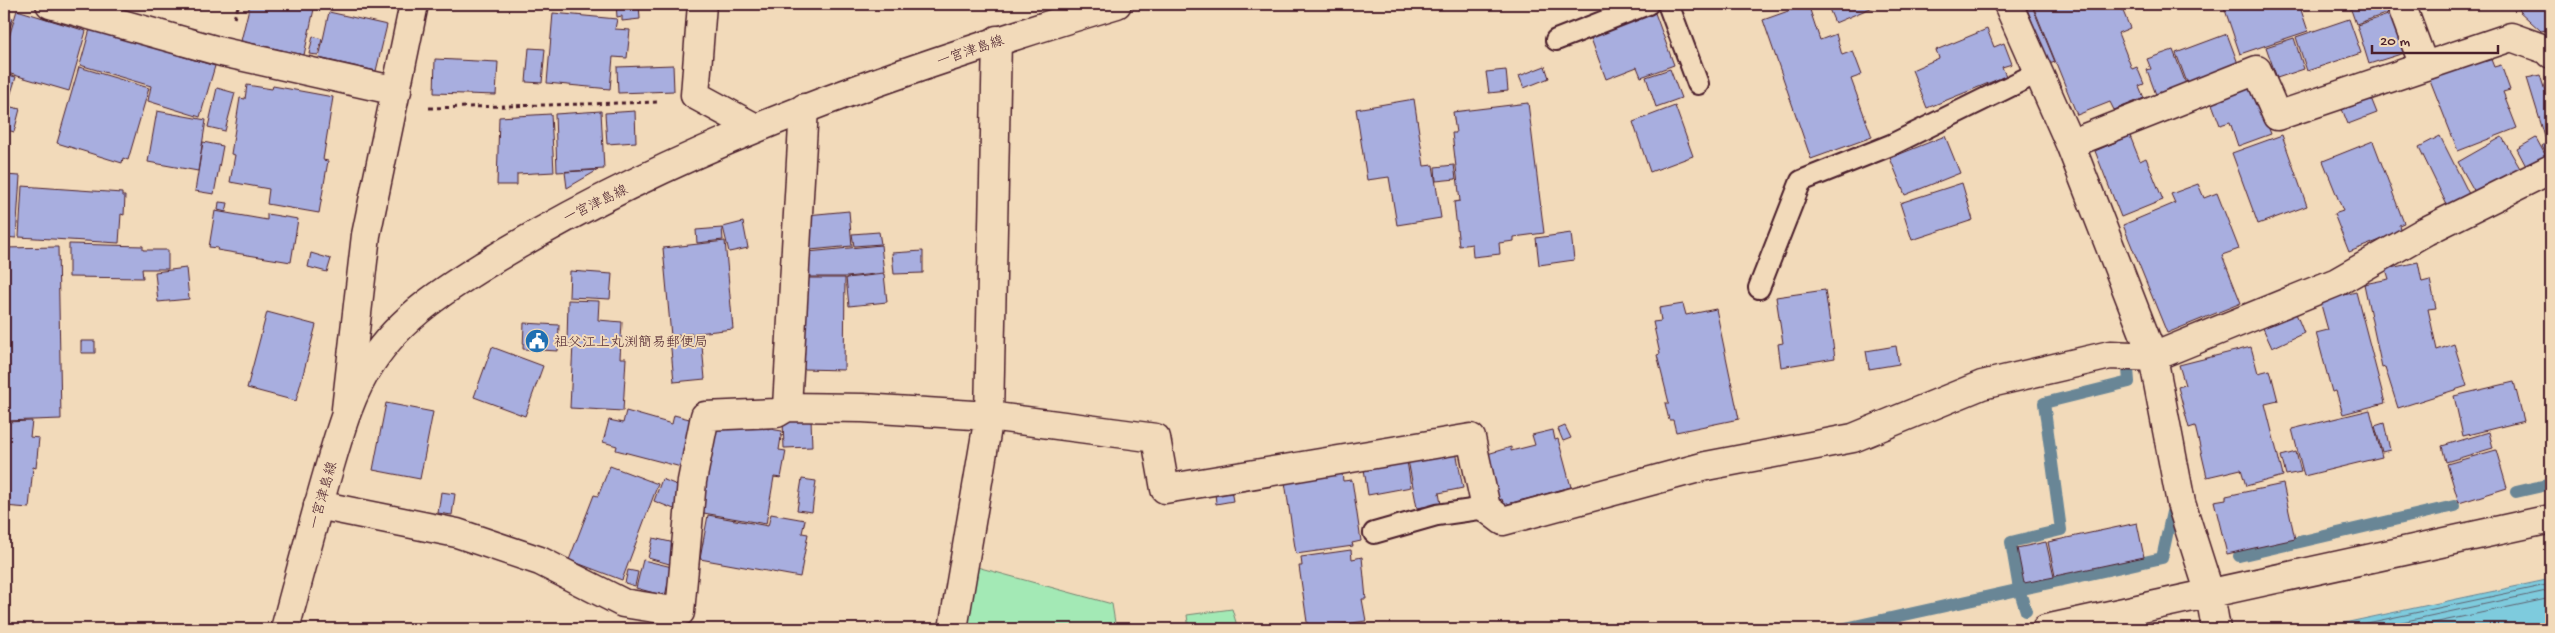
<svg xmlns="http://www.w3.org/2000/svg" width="2555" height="633" viewBox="0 0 2555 633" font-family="'Gochi Hand','Klee One',sans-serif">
<rect width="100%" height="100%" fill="#f2daba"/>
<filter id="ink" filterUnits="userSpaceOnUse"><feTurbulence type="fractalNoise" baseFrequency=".02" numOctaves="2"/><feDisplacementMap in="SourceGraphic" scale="10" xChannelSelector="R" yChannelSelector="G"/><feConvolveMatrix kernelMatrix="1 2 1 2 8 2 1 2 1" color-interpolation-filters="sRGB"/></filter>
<g filter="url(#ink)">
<path fill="#a3e9b5" stroke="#768470" d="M977,567L1112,604L1116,629H967Z
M1232,609L1238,629H1189L1187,615Z"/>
<path fill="#7ecbdd" stroke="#698696" d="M2551,579V629H2316Z"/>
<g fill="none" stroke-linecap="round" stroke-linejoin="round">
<path stroke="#5f6472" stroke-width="1" d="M2339,629L2551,584
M2369,629L2551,590
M2405,629L2551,598"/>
<path stroke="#698696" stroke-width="12" d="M2516,492L2551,484
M2239,556L2454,506
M2026,611L2019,589L2011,542L2061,530L2044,403L2129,382L2128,369
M1841,629L2162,558L2172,512"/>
</g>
<path fill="#a8aedf" stroke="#4a1f2b" d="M250,4H323L321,10L314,9L304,55L241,41Z
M616,4H639L640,19L622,21V16L617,17Z
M1808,4L1820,40L1836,34L1842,55L1853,51L1862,75L1851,79L1872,137L1811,159L1763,20Z
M1827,4H1880L1835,23Z
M2039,4H2106L2107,6L2120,4L2130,28L2118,33L2132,69L2137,67L2144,84L2139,86L2144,98L2114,110L2110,102L2077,115L2033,6Z
M2223,4H2299L2308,31L2240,54Z
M2349,4H2385L2388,13L2356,24Z
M2517,4H2551V29L2541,31L2519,11Z
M2032,6L2055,62L2049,64L2027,9Z
M17,10L86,31L69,91L4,72V54Z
M329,12L387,25L376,71L319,58Z
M553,13L617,19L615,29L630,30L627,58L613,57L610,89L547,83Z
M1655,13L1674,65L1641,77L1637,67L1606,79L1590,36Z
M2391,14L2404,53L2369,64L2357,25Z
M4,15L13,18L4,47Z
M2349,19L2361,53L2307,71L2296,37Z
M90,29L215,66L200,117L148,101L151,86L80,65Z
M1987,29L1994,47L2004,43L2012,64L2002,67L2006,76L1927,108L1912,70L1939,58L1936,50Z
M2227,34L2240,69L2189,88L2176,53Z
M313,36L322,39L318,55L309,54Z
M2294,38L2304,69L2277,78L2266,47Z
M529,48L545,49L542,83L526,82Z
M2173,50L2188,89L2158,100L2147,70L2151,69L2147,59Z
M2490,57L2494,67L2501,65L2510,90L2503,92L2517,128L2458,151L2430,80Z
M435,59L498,62L496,95L434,93Z
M673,65L674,91L618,93L617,67Z
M1545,66L1549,78L1524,88L1519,76Z
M79,67L149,88L128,160L123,158L122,163L57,143Z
M1670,69L1681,98L1656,107L1646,77Z
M1506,70L1508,91L1489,93L1486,72Z
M4,74L16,77L7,106L20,109L14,132L4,129Z
M2540,75L2551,110V138L2546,140L2527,78Z
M2251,81L2271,134L2238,146L2230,122L2220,125L2209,96Z
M247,85L272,89L273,86L333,97L323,160L328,161L319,213L267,204L269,189L230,182L235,155L231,154L240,98L245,99Z
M217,88L235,93L225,131L208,127Z
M2371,98L2377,113L2348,124L2342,109Z
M1414,99L1424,166L1433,165L1441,218L1397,225L1389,177L1367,180L1356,109Z
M1528,103L1544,233L1514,237V241L1499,243L1500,254L1473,257L1472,244L1459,246L1454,202L1460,201L1452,133H1456L1453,112Z
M1675,106L1693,156L1650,172L1633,122Z
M157,111L206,120L198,171L148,162Z
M601,111L604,169L557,172L555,114Z
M635,111L636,142L607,144L605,113Z
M551,114L554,172L517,174V185H497L499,117Z
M2282,135L2307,206L2258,224L2232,153Z
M1945,136L1960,173L1905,195L1890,158Z
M2130,136L2140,161L2146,158L2163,200L2121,217L2095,151Z
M2440,136L2469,194L2447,205L2419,147Z
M2502,137L2521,170L2476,194L2458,162Z
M2536,138L2548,160L2528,170L2517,149Z
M2551,140V151L2546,154L2542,146Z
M2373,141L2404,223L2399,225L2401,232L2349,252L2334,214L2343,211L2323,161Z
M203,142L223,146L214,194L195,191Z
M1454,165L1456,179L1436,181L1435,167Z
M598,170L567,188L565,172Z
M4,175L20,176L16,238L4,237Z
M1962,183L1973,220L1912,240L1900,203Z
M2198,184L2204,198L2217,193L2239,249L2222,255L2241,303L2167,333L2123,225L2175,203L2171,194Z
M22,186L122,193V196H125L124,215L121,214L119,243L19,237Z
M219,202L228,203L226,212L218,210Z
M215,211L267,220V214L298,219L291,262L217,250L218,248L209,247Z
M849,211L852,246L810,250L807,215Z
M743,222L748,248L729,252L723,227Z
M722,228L723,240L697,243L696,230Z
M879,232L881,244L854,246L852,234Z
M1571,233L1574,260L1539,265L1536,238Z
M725,241L733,329L671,336L663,248Z
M69,244L143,246V250H168V269H142L143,278L69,277Z
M881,245L884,273L847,277H810L808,252Z
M58,247L61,419L4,421V248Z
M923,251V273L894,274L892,253Z
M311,253L331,259L327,272L308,267Z
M2418,262L2422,282L2430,280L2436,308L2428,309L2437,350L2454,344L2467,386L2398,408L2385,367L2382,368L2364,284L2389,279L2386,269Z
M186,268L189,299L158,302L155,272Z
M570,271L612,274L610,299L569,297Z
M884,274L887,302L849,306L846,278Z
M804,278H845L844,370L803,369Z
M1825,290L1835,358L1781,367L1778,344L1783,343L1776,297Z
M2356,292L2385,403L2343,414L2336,391L2332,392L2316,333L2328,330L2320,301Z
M568,300L599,301L598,320L622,322L620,358H626L623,411L570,408L573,343H567Z
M1683,304L1686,315L1716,309L1739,419L1676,432L1673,420H1669L1665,403H1669L1657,355L1660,354L1653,322L1661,321L1659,308Z
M2295,311L2304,333L2272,348L2262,326Z
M267,312L316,325L296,401L247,388Z
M524,323L559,325L558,351L523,349Z
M701,335L705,379L674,382L670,338Z
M81,341H95V353H81Z
M1896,346L1899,364L1869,369L1866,351Z
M492,347L543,366L525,416L474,397Z
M2251,347L2258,373L2270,370L2278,401L2265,404L2283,476L2246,486L2241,469L2207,477L2195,426L2189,428L2178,387L2185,385L2179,365Z
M2514,382L2524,421L2463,436L2454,396Z
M386,403L433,412L420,479L373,470Z
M2370,410L2382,457L2304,476L2292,429Z
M626,411L672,424L674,415L697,421L685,468L616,450L617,446L603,442L609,420L623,423Z
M811,419L812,447L784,448L783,420Z
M32,421L30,437L39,438L36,468L33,467L29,508L4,506V422Z
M2384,423L2390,450L2382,452L2375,426Z
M739,424L782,431L779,450L786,451L781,478L774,477L766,524L698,512L713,425L738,429Z
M1565,426L1571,438L1563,441L1558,429Z
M1553,430L1555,440L1558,439L1571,487L1504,505L1502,499L1496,501L1484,455L1511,447V451L1535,445L1532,435Z
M2489,432L2493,448L2446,462L2442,446Z
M2496,450L2507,488L2459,503L2447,464Z
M1456,451L1463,488L1439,493L1441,504L1417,508L1408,460Z
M2296,452L2301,472L2286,475L2281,456Z
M1407,461L1411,487L1368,495L1364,469Z
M610,466L658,484L622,580L569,560L594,495L598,496Z
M1342,473L1343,481L1352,480L1361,541L1352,543L1353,546L1296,554L1285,482Z
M662,479L682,487L674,509L654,501Z
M802,479L816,481L812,512L797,510Z
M2283,484L2295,539L2227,554L2214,501L2226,499V496Z
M1231,490L1233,501L1216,504L1215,492Z
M441,492L455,494L452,515L438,513Z
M771,514L805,520L802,533L808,534L800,577L700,559L708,515L768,526Z
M4,518H9L7,534L4,533Z
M2137,523L2144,557L2055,576L2048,542Z
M653,538L679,544L673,565L648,558Z
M2046,542L2054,577L2024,583L2017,548Z
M1351,550L1352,559L1362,557L1366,599H1362L1366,621L1308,629L1299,566H1302L1301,557Z
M643,560L672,567L665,596L636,588Z
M628,570L638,572L635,586L625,583Z"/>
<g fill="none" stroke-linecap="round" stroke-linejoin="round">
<g stroke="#4a1f2b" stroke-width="24">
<path id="service" d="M1668,4L1698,84
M1556,40L1648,4
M1759,288L1801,181L1891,145L2039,72
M1374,533L1437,515L1486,508"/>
</g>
<g stroke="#4a1f2b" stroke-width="31">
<path id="minor" d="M50,4L222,52L397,91
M702,4L695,95L754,127
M2008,4L2070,144L2153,357L2181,503L2210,594L2216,629
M2401,4L2424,66
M804,108L787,407L863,408L989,416L1156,438L1165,489L1471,438L1486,508L1503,521L1706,466L1853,438L1982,385L2110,355L2153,357L2337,282L2426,231L2551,169
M2070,144L2257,70L2277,116L2511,37L2550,51L2551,54
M346,409L366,235L414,4
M318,505L457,533L540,561L623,603L680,612L692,481L705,416L777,413L787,407
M953,629L989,416L997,40
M2046,629L2551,519"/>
</g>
<g stroke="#4a1f2b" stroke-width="31">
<path id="secondary" d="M285,629C299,577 313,524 328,472C339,435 349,396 371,363C403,313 455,283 504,253C694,139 906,68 1117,4"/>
</g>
<path stroke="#4a1f2b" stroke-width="3" stroke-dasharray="4 4" stroke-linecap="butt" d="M234,18L239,4
M429,108L660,102"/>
<use href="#service" stroke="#f2daba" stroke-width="20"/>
<use href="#minor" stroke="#f2daba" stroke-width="28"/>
<use href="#secondary" stroke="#f2daba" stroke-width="28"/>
</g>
</g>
<defs>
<g id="civic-disc" transform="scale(1.25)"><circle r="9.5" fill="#1f6fb2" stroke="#f2daba"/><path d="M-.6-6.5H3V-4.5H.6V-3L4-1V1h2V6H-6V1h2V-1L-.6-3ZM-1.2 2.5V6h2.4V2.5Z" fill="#fff"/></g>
</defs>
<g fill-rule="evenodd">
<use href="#civic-disc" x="537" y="341"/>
</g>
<g text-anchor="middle" stroke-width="4" stroke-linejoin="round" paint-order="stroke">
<g font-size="14" fill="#4a1f2b" stroke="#f2daba">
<text transform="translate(970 50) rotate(-19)" y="5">一宮津島線</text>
<text transform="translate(595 203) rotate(-26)" y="5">一宮津島線</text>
<text transform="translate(322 495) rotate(-74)" y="5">一宮津島線</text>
</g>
<g font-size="14" fill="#4a1f2b" stroke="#f2daba" text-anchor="start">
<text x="554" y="346">祖父江上丸渕簡易郵便局</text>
</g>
</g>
<rect width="2555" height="633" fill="none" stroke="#f2daba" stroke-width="20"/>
<rect x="10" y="10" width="2535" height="613" fill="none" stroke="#4a1f2b" stroke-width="2" filter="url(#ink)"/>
<path d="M2372 45v8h126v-8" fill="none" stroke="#4a1f2b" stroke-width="2.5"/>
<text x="2380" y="45" font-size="15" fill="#4a1f2b" stroke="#f2daba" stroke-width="4" paint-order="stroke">20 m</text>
</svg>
